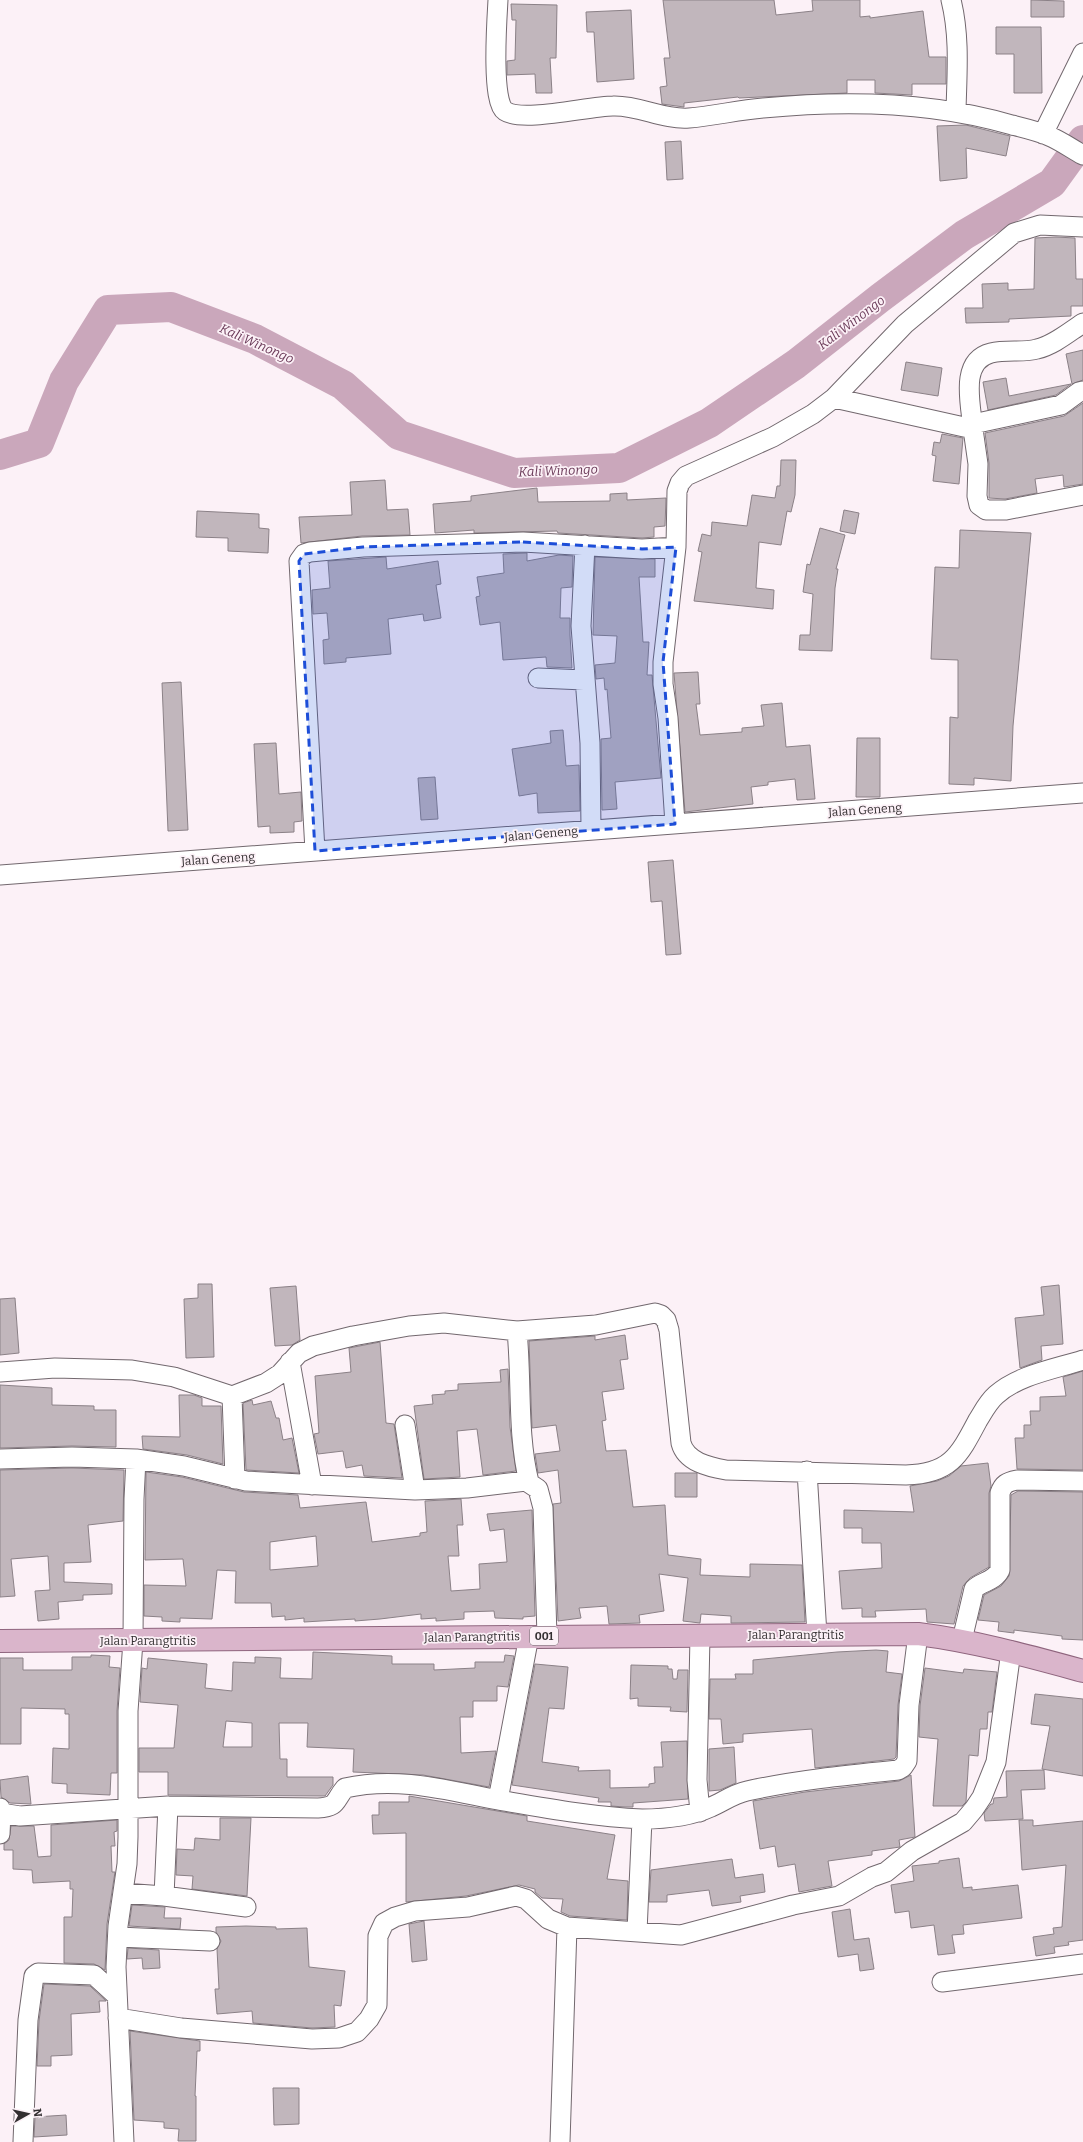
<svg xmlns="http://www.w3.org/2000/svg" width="1083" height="2142" viewBox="0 0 1083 2142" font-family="Bitter,serif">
<rect width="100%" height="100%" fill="#fcf1f7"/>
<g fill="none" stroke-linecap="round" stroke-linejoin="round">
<path stroke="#caa7bb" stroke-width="30" d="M0,455L39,443L64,381L108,310L171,307L255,339L343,385L399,435L514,473L619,468L709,423L796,364L880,298L964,235L1052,183L1083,140"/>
</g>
<path fill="#c1b6bc" stroke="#8b8187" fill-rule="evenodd" d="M663,0H774L776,15L813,11L812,0H860V17L870,16V18L923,11L929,57H946V84H912V95L875,93V80H847V93L739,98L738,97L684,103V107L662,104L660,87L667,86L664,58H670Z
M1031,0L1064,1V17H1031Z
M511,4L557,5L556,58H550L552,93H536L535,74L507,75V61L515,60L516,20H512Z
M631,10L634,79L597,82L594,32H587L586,12Z
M996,27H1041L1042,93H1014V54H996Z
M966,125L1010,136L1006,156L966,148L967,178L940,181L937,126Z
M681,141L683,179L667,180L665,142Z
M1056,237L1075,238L1076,279H1083V306H1071V316L1009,319V322L966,323L965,308H983L982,284L1008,283V290L1034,289L1035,238Z
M1083,350V380L1072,384L1066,354Z
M906,362L942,368L938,396L901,390Z
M1006,378L1009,396L1071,384L1056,395L988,410L983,382Z
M1083,403V484L1064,487L1063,475L1035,479L1037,493L1005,499L989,498V463L985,433L1064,416Z
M942,434L963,438L959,484L933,481L936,456L932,455L934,442L940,443Z
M781,460H796L795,495L791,512L787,511L781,545L759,542L756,588L774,590L773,609L694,601L702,552L698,551L702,534L711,536L712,522L747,526L752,495L775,498L777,486H780Z
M385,480L387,510L408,509L410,535L362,536L301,543L299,517L352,515L350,482Z
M537,488L538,502L610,501V494L627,493V500L666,498L665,526L654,527V537L642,538L558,533L557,531L474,533V530L435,533L433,504L471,501V496Z
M844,510L859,513L855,534L840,531Z
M197,511L259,514V528L269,529L268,553L228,551V538L196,537Z
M820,528L845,535L836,569H838L835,588L832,651L799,650L800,635H810L813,594L803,592L807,564L810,565Z
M960,530L1031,533L1013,726L1011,781L974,778V785L949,784L950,717L958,718V660L931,659L935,567L959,568Z
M527,553V561L559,555L573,556L572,587L561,588L560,618H570V635L572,668L547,667L546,657L503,660L500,622L480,625L476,597L480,596L477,577L504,573L503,554Z
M386,557L387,569L438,561L441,584L436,585L441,618L424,621L423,614L388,619L391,654L346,658V662L324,664L323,640L329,639L327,613L313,614L312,590L330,588L328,561Z
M595,557L655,559V577H639L643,642H649L647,675H652L661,778L615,782L617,809L602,810L601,739L611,738L607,689L605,690L604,678L596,679L595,665L615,663L617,636L593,635Z
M698,672L700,704H696L700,735L742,732V728L764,726L761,705L782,703L786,747L810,745L815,799L797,800L795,779L768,782V785L751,787L753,804L685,812L674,673Z
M181,682L188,830L168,831L162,683Z
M563,730L566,766L579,765L580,811L538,813L537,793L519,796L512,749L551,743L550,731Z
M857,738H880V797H856Z
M276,743L279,794L301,792L302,821L294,822V832L270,833V826L258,827L254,744Z
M435,777L438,819L421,820L418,778Z
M673,860L681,954L666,955L662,901L651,902L648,862Z
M198,1284H212L214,1357L186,1358L184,1299L198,1298Z
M1059,1285L1063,1344L1041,1346L1042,1360L1020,1368L1015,1318L1044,1315L1041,1287Z
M296,1286L300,1340L292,1345L275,1346L270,1288Z
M15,1298L19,1353L0,1355V1299Z
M625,1335L628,1359L620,1360L624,1389L602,1392L606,1420L602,1421L606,1451L626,1450L633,1507L665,1505L668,1555L701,1559L700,1575L750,1577V1564L802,1565L805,1622L731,1623V1616L701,1614L700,1623L683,1621L688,1578L659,1574L664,1611L639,1615L640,1623L609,1624L607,1606L579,1608L581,1618L558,1621L553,1504L561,1503L558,1470L538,1473L535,1454L560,1451L556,1425L532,1428L529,1341L595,1336V1340Z
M380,1342L386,1423L394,1424L402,1478L364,1476L362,1465L346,1468L343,1451L318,1454L314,1434L319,1433L315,1376L351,1372L349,1348Z
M508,1369L510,1427L516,1471L483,1475L477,1429L457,1431L460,1477L424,1479L414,1406L433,1404L432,1395L445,1394V1391L458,1390V1384L501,1382L500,1370Z
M1083,1371V1470L1017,1469L1015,1438H1024V1425H1031L1030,1411H1040V1397L1066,1396L1063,1377Z
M0,1385L52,1388V1405L94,1406V1410H116V1447L72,1446L0,1448Z
M179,1395H194L202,1398V1406H221L223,1464L187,1455L143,1449L142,1436L180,1437Z
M252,1400L253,1405L271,1401L276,1418H279L283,1440L292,1438L299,1473L246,1470L243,1403Z
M988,1463L991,1486L989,1493V1567L970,1578L963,1586L954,1624L927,1622L926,1609L875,1611L876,1617H862V1608L842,1609L839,1571L882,1568L881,1543H862V1528H844V1510L914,1512L910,1486L937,1481L949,1476L961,1466Z
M72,1468L124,1470L123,1521L88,1525L91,1562L64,1563V1582L112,1584V1594L83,1595V1600L58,1602L59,1619L38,1621L35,1591L50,1590L48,1556L11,1559L15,1596L0,1597V1470Z
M146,1472L182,1477L244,1492L298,1495L300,1508L366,1502L372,1542L420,1536V1533L427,1532L425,1501L461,1499L463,1525H457L459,1556H448L451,1591L480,1589L479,1564L507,1562L504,1529L490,1531L487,1514L532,1510L535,1616L523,1617V1619L495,1618L494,1611L464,1612V1619L436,1621V1618L421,1619V1614L380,1619L355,1621V1619L304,1622V1618L285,1620V1616L272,1617L271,1603H235L236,1571L217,1570L212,1619L180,1618V1622L162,1621V1617L144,1616V1585L186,1586L183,1559L145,1560ZM316,1536L318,1566L270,1570V1542Z
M675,1473H697V1497H675Z
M1018,1491L1083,1492V1640L1062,1639V1636L1014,1630V1633L998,1631L999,1622L978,1620L984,1595L1001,1586L1009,1576L1011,1495Z
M876,1650L888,1651L886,1672L902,1674L898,1705L896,1757L894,1759L815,1768L812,1729L743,1734V1742L723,1744L721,1719H709L710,1679H736L735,1674H753V1660L837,1652Z
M313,1652L392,1656V1664H434V1670L475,1668V1662H504L505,1655L514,1656L508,1687L497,1686V1701H473V1717H460L461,1753L496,1751L489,1787L423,1775L353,1772L354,1749L307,1747L308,1723H279L280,1759H287V1777H333V1785L325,1796L168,1795V1772H139V1748H174L178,1705L140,1702L142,1668L147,1669L148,1658L207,1664L205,1688L232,1691L233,1662L255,1663V1657L281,1658L280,1678L312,1679ZM226,1721L252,1723V1747H223Z
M91,1655L110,1656L109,1667L120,1668L117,1711V1773H111L110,1795L67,1793V1784L52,1783L53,1748L69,1749V1714H65V1709L21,1708V1744H0V1658H23V1670H72V1657H91Z
M535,1664L568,1667L564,1709L549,1708L542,1762L579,1767L578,1771L610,1770V1788L649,1787V1784L655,1783L654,1767H663L661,1742L687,1741L688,1799L633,1803V1807H625L611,1806V1802H598L599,1798L512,1785Z
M631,1665L668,1666V1669H672L673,1679H677L678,1670H688L687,1712L670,1711L671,1707L638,1706V1698L630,1699Z
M925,1668L963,1673L964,1669L997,1672L992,1712H988L987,1729H980L978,1756L969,1755L966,1802L962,1806H933L938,1739L919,1737L920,1706Z
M1035,1694L1083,1699V1776L1042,1769L1050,1726L1031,1724Z
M734,1747L736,1783L720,1790L709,1791V1749Z
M1044,1770L1045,1789L1021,1790L1023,1819L985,1821L984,1813L991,1804H993L994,1798L1007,1797L1006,1771Z
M911,1775L915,1837L899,1840L900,1847L872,1851V1855L828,1861L832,1886L799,1892L795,1864L778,1867L775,1846L760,1849L753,1801L805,1792L899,1781Z
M28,1776L31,1804L10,1803L1,1797L0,1780Z
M409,1796L527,1816V1821L615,1835L607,1879L628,1881L627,1920L570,1916L561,1912L563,1899L542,1898L535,1892V1889L519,1885L466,1896L406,1902V1833L373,1834L372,1815H379V1802H409Z
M220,1818H251L247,1896L192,1889L193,1876L176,1875L177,1849L194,1850L195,1838L220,1840Z
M117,1820V1831L114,1832L115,1846H111L112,1872H115L107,1924L105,1970L94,1964L64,1963V1917H72L73,1889H70V1881L33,1883L32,1870L13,1869V1850H4V1844L9,1840L11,1826H34L38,1857L51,1856V1825Z
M1019,1820H1033V1826L1083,1821V1940L1068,1942L1069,1945L1054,1947L1055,1953L1036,1956L1033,1937L1054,1934L1053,1928L1062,1927L1066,1865L1022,1870Z
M959,1858L963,1888L972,1887V1890L1018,1885L1022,1918L963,1925L964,1934L952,1935L955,1953L938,1955L934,1925L911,1928L909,1911L895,1913L891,1885L914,1881L912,1866L939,1863V1861Z
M732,1859L735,1878L763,1874L765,1892L740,1896L741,1902L712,1906L709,1890L667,1895V1902H649L651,1870Z
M132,1905L165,1907L164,1918H181L180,1929L129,1926Z
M850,1909L854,1940L869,1938L874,1969L860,1971L858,1954L838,1957L832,1912Z
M424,1921L427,1960L412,1962L409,1924Z
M246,1926L276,1927V1929L307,1928L309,1967L345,1971L341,2006L334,2005L335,2027L312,2028L253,2023L252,2011L217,2014L215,1989H219L217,1949L221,1941L216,1932V1927Z
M128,1948L159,1950L160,1968L143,1969L142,1958L127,1959Z
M44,1984L90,1986L106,2001H99L100,2012L71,2014L72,2055L51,2056V2066H37L39,2021Z
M130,2031L200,2041V2051H197L195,2096H196V2141H178L179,2129L164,2128V2122L134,2120Z
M273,2088H299V2124L274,2125Z
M66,2115L67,2135L34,2137L35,2117Z"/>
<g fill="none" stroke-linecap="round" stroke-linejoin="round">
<g stroke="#72686e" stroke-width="21">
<path id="minor" d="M498,0C497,18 491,102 505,111C523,123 589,106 613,106C639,105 663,120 689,118C714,116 738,110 763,108C846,100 931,101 1012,125C1024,128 1037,131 1049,136C1061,141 1072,149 1083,155
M951,0C960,36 957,73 956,110
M1043,134L1083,53
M834,398L973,429L978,464L977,496L979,505L986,510H1006L1083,495
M973,424L1061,405L1079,392L1083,391
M973,429C971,405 959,361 991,353C1006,349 1023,353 1037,349C1054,345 1069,332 1083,323
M585,545L581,626L590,743L591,829
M676,547L677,491L680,483L686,476L773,437L813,414L834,398L905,324L1014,233L1040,225L1083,227
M538,678L584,680
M315,851L299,561L304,554L310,552L363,547L523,542L642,549L676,547L663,662V684L668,718L675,824
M0,875L1083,793
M517,1331C522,1381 517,1434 529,1482
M290,1362L312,1485
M0,1372L55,1368L132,1370L174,1377L232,1396L266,1383L280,1374L299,1353L313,1346L353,1336L409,1326L444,1323L517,1331L596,1325L655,1313L661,1315L666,1320L669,1330L681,1443C686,1462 709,1467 726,1470L906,1475C950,1474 959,1456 978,1420C983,1412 988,1402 996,1395C1018,1375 1055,1369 1083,1360
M232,1396L235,1479
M405,1425L415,1490
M0,1459L72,1457L136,1459L184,1466L246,1481L415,1490L467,1488L526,1481L538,1489L543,1508L547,1636
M807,1471L817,1635
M962,1640L974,1589C982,1581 994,1582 1000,1570V1493C1003,1484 1007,1482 1017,1480L1083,1481
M498,1800L529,1636
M0,1808L1,1813L20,1816L168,1806L318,1808C338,1807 334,1801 345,1788C397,1776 446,1790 498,1800C545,1808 594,1817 642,1819
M700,1812L697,1780L700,1636
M0,1834L1,1813
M123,1893L164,1896L246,1907
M164,1896L168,1806
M637,1932L642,1819C666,1819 689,1817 711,1807C723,1802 733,1794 747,1791C796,1780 848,1775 898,1770L903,1767L907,1761L909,1705L918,1634
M118,1937L210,1941
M942,1982L1083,1964
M118,2018L181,2028L312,2039L339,2038L357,2032L369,2019L377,2005L378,1936L384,1923L395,1917L415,1911L468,1907L516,1896L526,1899L548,1919L567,1927L681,1935L793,1905L839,1896L872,1877L886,1872L912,1851L963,1822L974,1809L982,1797L996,1762L1011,1651
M23,2142L28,2020L34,1976L38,1973L94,1975L117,1996
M124,2142L116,1967L118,1926L127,1864L128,1837V1711L133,1641L134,1499L136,1459
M560,2142L567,1927"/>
</g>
<g stroke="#8f657e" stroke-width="24">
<path id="major" d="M0,1641L918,1634C974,1641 1028,1656 1083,1671"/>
</g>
<use href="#minor" stroke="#fff" stroke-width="19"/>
<use href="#major" stroke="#dab5cb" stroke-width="22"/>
</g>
<path fill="#1d4ed8" fill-opacity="0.2" stroke="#1d4ed8" stroke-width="3" stroke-dasharray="8 5" stroke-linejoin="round" d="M523,542L642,549L676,547L663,662L675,824L315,851L299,561L304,554L363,547Z"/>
<g text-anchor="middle" stroke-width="3.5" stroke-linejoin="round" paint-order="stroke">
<rect fill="#fcf1f7" stroke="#6f686c" stroke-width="1" x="530" y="1627" width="28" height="18" rx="3"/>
<g font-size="11" font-weight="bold" fill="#322e30">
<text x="544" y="1640">001</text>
</g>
<g font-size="12" fill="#322e30" stroke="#fcf1f7">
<text transform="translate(865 810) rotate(-4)" y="4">Jalan Geneng</text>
<text transform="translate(541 834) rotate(-5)" y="4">Jalan Geneng</text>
<text transform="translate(218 859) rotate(-4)" y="4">Jalan Geneng</text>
<text x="796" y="1639">Jalan Parangtritis</text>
<text transform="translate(472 1637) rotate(-1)" y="4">Jalan Parangtritis</text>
<text x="148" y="1645">Jalan Parangtritis</text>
</g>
<g font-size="13" font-style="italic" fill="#6b3b59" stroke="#fcf1f7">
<text transform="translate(851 322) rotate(-37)" y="5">Kali Winongo</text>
<text transform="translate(257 343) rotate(24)" y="5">Kali Winongo</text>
<text transform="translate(558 470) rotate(-2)" y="5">Kali Winongo</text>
</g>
</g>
<g transform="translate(28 2114) rotate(82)" stroke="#fcf1f7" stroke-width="3" paint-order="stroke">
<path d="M0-3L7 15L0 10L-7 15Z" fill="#322e30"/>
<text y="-6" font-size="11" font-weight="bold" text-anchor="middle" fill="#322e30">N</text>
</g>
</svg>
